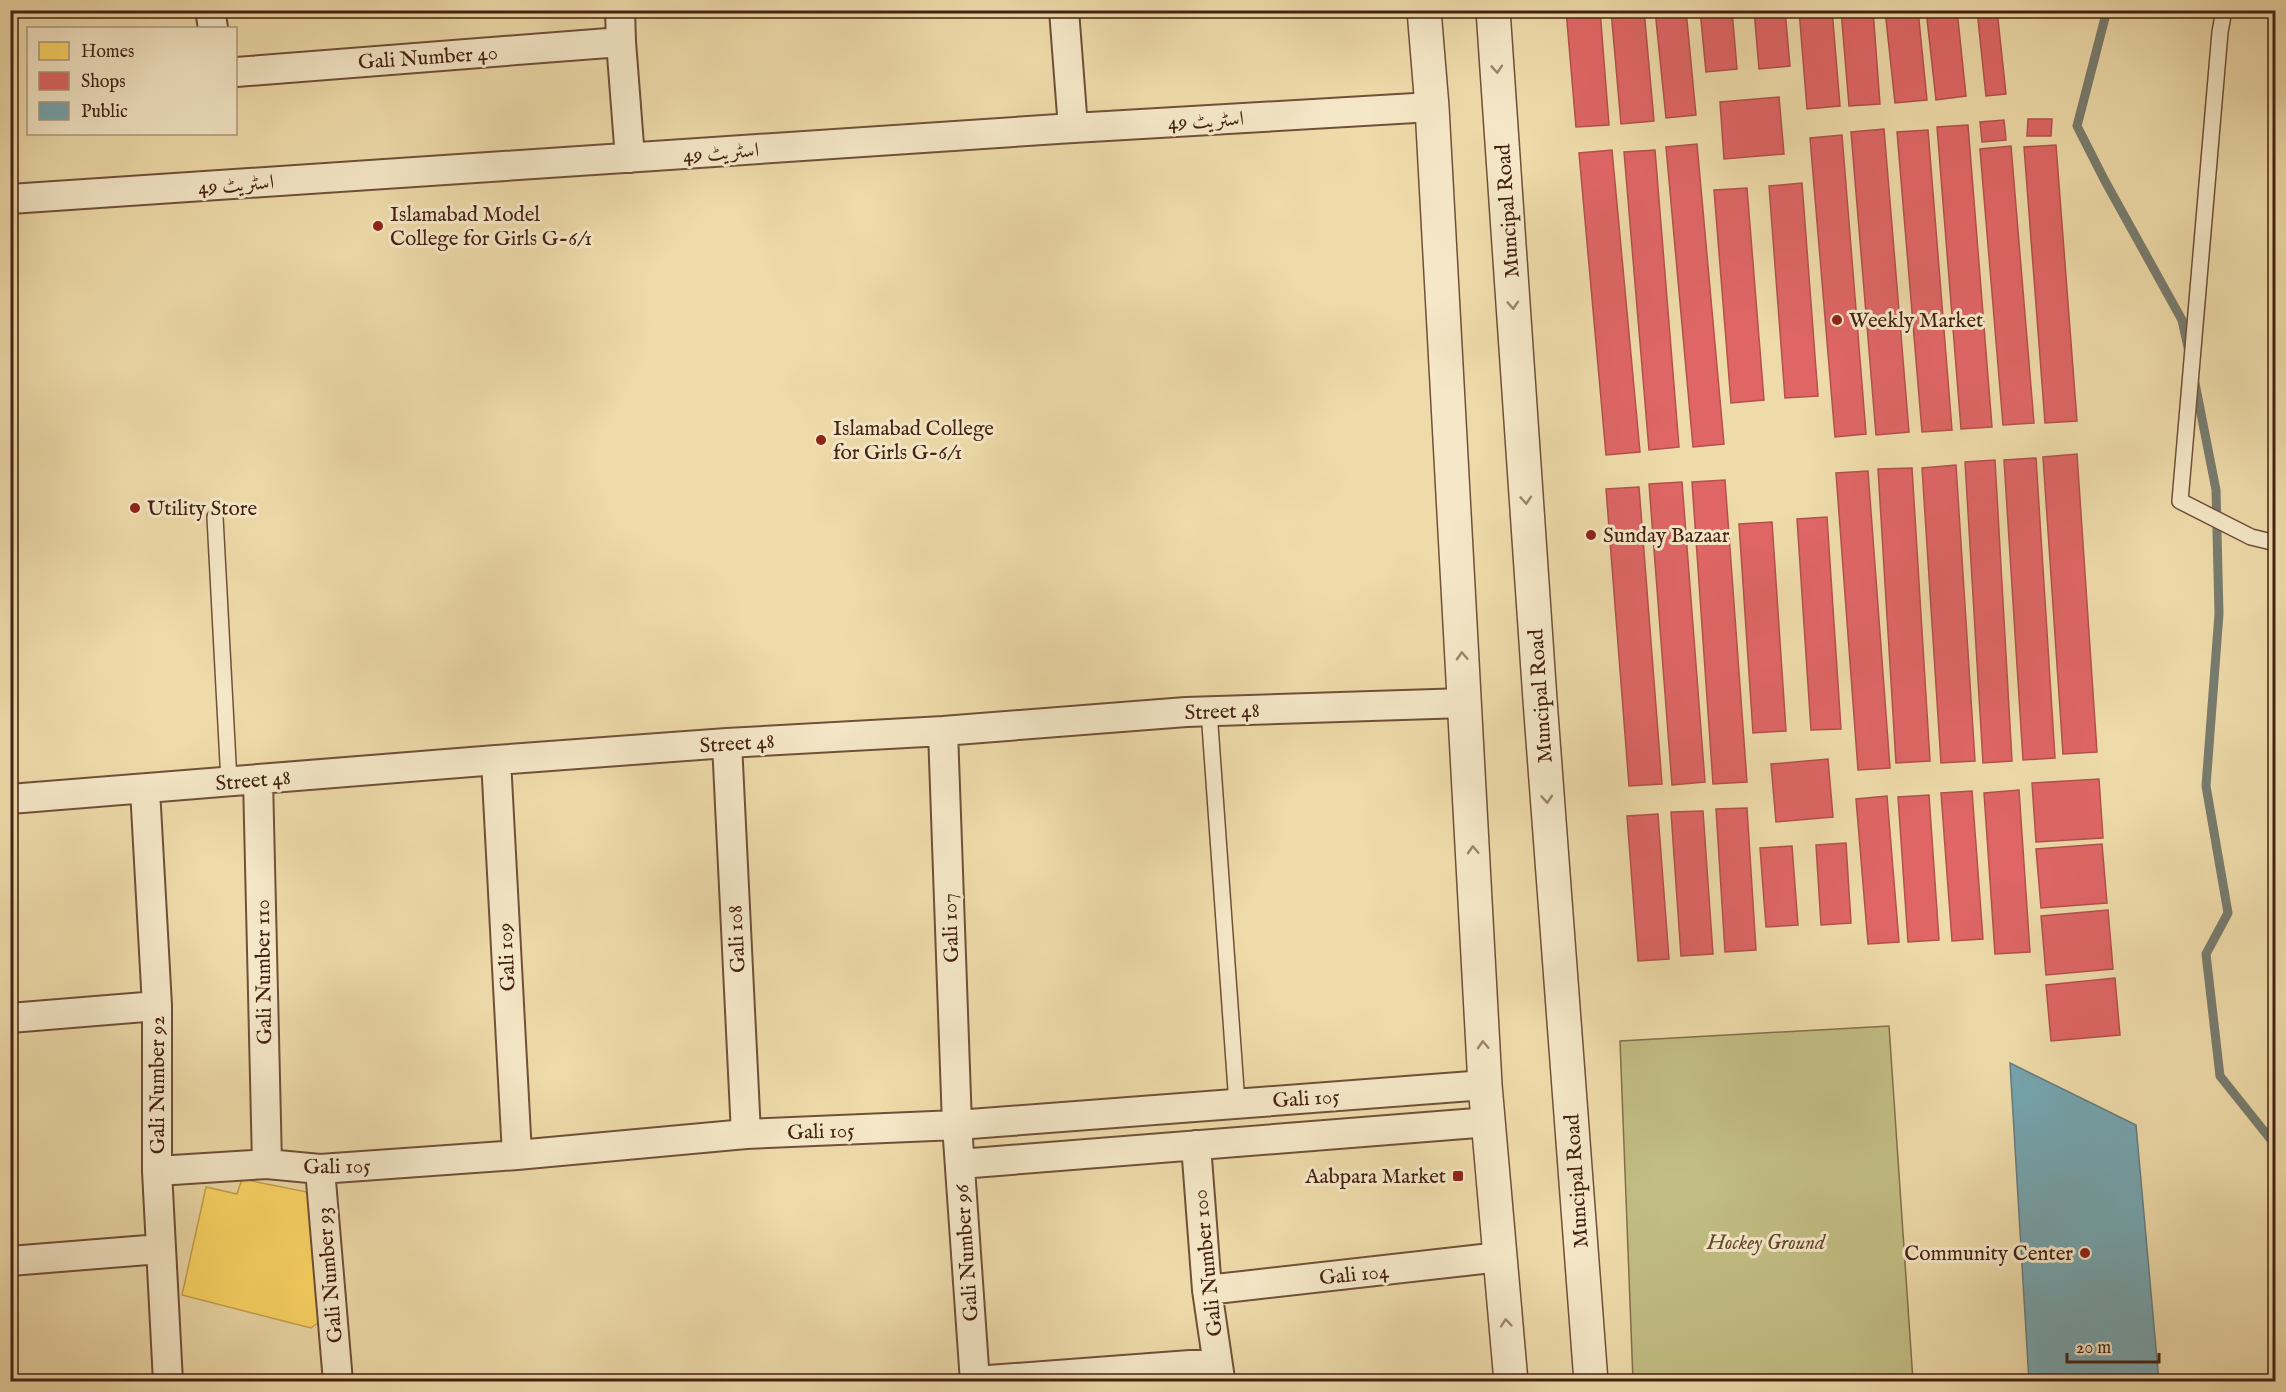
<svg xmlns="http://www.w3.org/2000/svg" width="2286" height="1392" viewBox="0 0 2286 1392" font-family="'IM FELL English',Amiri,serif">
<rect width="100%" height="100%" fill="#efdbaa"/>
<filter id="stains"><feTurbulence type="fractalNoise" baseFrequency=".00333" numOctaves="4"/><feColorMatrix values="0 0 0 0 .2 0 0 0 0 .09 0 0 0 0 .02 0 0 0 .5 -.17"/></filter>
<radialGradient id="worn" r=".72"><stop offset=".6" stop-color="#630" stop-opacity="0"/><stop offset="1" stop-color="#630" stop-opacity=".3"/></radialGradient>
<path fill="#c1bd83" stroke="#836f4b" stroke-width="1.5" d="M1889,1026L1913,1381H1633L1620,1041Z"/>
<path fill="#ffd966" stroke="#c7a24d" stroke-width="1.5" d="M242,1179L317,1194L319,1322L311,1328L182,1295L206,1187L237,1194Z"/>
<path fill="#e06666" stroke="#b2514d" stroke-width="1.5" d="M1566,10H1600L1609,125L1576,127Z
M1611,10H1644L1654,121L1621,124Z
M1655,10H1686L1696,115L1666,118Z
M1700,10H1732L1737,69L1706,72Z
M1754,10H1785L1790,66L1759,69Z
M1799,10H1832L1840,106L1807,109Z
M1841,10H1873L1880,104L1849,106Z
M1885,10H1918L1927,100L1895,103Z
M1926,10H1957L1966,96L1936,100Z
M1977,10H1997L2006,94L1986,96Z
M1779,97L1784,154L1724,159L1720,102Z
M2028,119H2052L2051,136H2027Z
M2004,120L2006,140L1982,142L1980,122Z
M1968,125L1992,427L1961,429L1937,127Z
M1884,129L1909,432L1876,435L1851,132Z
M1928,130L1952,430L1922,432L1897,132Z
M1842,135L1866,434L1835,437L1810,138Z
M1697,144L1724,444L1693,447L1666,147Z
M2056,145L2077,421L2045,423L2024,147Z
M2011,146L2034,423L2003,425L1980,149Z
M1612,150L1640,452L1606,455L1579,153Z
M1655,150L1679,447L1649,450L1624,152Z
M1802,183L1818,396L1785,398L1769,186Z
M1747,188L1764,400L1731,403L1714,190Z
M2077,454L2097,752L2063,754L2043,457Z
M2036,458L2055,758L2023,760L2004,460Z
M1995,460L2012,761L1983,763L1965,462Z
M1956,465L1975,761L1941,763L1922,468Z
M1912,468L1930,761L1896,763L1878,469Z
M1868,471L1890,768L1858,770L1836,473Z
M1725,480L1747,782L1713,784L1692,482Z
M1682,482L1705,782L1672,785L1649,484Z
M1639,487L1662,784L1629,786L1606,489Z
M1827,517L1841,729L1811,730L1797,519Z
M1772,522L1786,731L1753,733L1739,524Z
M1828,759L1833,817L1776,822L1771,764Z
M2099,779L2103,838L2036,842L2032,783Z
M2019,790L2030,952L1995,954L1984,793Z
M1972,791L1983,939L1952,941L1941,793Z
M1929,795L1939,940L1908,942L1898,797Z
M1887,796L1899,942L1868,944L1856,799Z
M1747,808L1756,950L1725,952L1716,809Z
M1703,811L1713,954L1681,956L1671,812Z
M1658,814L1669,959L1638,961L1627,816Z
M1846,843L1851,923L1821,925L1816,845Z
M2102,844L2107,903L2041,908L2036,849Z
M1792,846L1798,925L1766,927L1760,848Z
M2108,910L2113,969L2046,975L2041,916Z
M2115,978L2120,1035L2051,1041L2046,985Z"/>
<path fill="#76a5af" stroke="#677d80" stroke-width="1.5" d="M2010,1063L2136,1125L2159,1382H2029Z"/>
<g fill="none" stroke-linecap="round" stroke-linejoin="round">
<path stroke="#787d70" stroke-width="9" d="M2107,10L2077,126L2105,181L2182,320L2189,352
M2195,383L2216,490L2219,614L2206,786L2228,913L2206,954L2220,1076L2276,1146"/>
<g stroke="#705039" stroke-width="18">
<path id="service" d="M2224,10L2220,32L2180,501L2251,537L2276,543
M215,517L229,782
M1209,711L1237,1104"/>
</g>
<g stroke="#705039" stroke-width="32">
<path id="minor" d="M210,10L213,28
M620,10L621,42L630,158
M1064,10L1073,128
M236,72L621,42
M10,199L1073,128L1432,107
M943,731L957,1125L975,1382
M727,743L746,1134
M496,760L517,1155
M258,779L267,1164
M145,789L157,1006V1171L168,1382
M10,799L496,760L727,743L943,731L1186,712L1465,703
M10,1018L157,1006
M1196,1145L1207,1290L1220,1379
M960,1164L1489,1122
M320,1169L338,1382
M157,1171L267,1164L320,1169L517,1155L746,1134L957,1125L1485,1085
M10,1261L160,1249
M1207,1290L1500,1257
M975,1381L1217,1363"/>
</g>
<g stroke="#705039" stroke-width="36">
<path id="tertiary" d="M1424,10L1432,107L1485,1085L1511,1382
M1493,10L1540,700L1591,1382"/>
</g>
<use href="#service" stroke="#f5e8c8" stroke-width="15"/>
<use href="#minor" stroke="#f5e8c8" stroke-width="28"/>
<use href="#tertiary" stroke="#f5e8c8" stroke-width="33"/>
</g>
<defs><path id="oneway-chevron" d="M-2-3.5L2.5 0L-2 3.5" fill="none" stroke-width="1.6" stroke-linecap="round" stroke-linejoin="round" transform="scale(1.5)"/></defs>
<g stroke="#9d846e">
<use href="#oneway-chevron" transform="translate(1497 69) rotate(86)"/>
<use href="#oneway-chevron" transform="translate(1513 305) rotate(86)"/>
<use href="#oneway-chevron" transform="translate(1526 500) rotate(86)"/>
<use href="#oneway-chevron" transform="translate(1462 656) rotate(-93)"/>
<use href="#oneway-chevron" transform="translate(1547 799) rotate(86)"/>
<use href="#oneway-chevron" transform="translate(1473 850) rotate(-93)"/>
<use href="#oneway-chevron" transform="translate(1483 1045) rotate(-93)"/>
<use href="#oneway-chevron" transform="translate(1506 1323) rotate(-95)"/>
</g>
<g fill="#8f2418" stroke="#f5e8c8" stroke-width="2">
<circle cx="378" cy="226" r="6"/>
<circle cx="1837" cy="320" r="6"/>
<circle cx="821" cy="440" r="6"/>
<circle cx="135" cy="508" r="6"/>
<circle cx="1591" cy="535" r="6"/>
<rect x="1452" y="1170" width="12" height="12" rx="3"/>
<circle cx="2085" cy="1253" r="6"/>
</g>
<g text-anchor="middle" stroke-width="6" stroke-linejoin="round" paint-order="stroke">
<g font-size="21" fill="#452113" stroke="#f5e8c8">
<text transform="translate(428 57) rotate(-4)" y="7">Gali Number 40</text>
<text transform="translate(1206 120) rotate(-3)" y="7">اسٹریٹ 49</text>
<text transform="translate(721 152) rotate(-4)" y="7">اسٹریٹ 49</text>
<text transform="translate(236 184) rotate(-4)" y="7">اسٹریٹ 49</text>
<text transform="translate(1507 211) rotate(-94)" y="7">Muncipal Road</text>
<text transform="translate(1540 696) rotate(-94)" y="7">Muncipal Road</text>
<text transform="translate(1222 711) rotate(-2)" y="7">Street 48</text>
<text transform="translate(737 743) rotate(-4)" y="7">Street 48</text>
<text transform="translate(253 780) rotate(-5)" y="7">Street 48</text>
<text transform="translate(950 928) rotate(-92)" y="7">Gali 107</text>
<text transform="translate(736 939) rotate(-93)" y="7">Gali 108</text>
<text transform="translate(506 957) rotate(-93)" y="7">Gali 109</text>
<text transform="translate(263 972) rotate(-91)" y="7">Gali Number 110</text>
<text transform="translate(157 1085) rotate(-90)" y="7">Gali Number 92</text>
<text transform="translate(1306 1098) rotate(-4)" y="7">Gali 105</text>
<text transform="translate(821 1131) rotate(-2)" y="7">Gali 105</text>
<text transform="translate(337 1166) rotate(-1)" y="7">Gali 105</text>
<text transform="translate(1576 1181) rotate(-94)" y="7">Muncipal Road</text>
<text transform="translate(966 1253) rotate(-94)" y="7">Gali Number 96</text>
<text transform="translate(1207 1263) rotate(-96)" y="7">Gali Number 100</text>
<text transform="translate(1354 1274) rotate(-6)" y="7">Gali 104</text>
<text transform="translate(329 1275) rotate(-95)" y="7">Gali Number 93</text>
</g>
<g font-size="21" fill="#452113" stroke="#f5e8c8" text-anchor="start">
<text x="390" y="221">Islamabad Model<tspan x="390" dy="24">College for Girls G-6/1</tspan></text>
<text x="1849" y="327">Weekly Market</text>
<text x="833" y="435">Islamabad College<tspan x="833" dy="24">for Girls G-6/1</tspan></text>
<text x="147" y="515">Utility Store</text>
<text x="1603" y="542">Sunday Bazaar</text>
<text x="1446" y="1183" text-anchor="end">Aabpara Market</text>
<text x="2073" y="1260" text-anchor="end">Community Center</text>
</g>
<g font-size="21" font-style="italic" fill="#64482f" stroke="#f5e8c8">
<text x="1766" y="1249">Hockey Ground</text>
</g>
</g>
<rect width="2286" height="1392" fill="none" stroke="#efdbaa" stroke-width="36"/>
<rect x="12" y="12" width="2262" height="1368" fill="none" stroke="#452113" stroke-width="3"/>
<rect x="18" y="18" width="2250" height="1356" fill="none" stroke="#452113" stroke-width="1.5"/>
<rect x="27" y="27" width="210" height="108" fill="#f5e8c8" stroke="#af9880" stroke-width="1.5"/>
<rect x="39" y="42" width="30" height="18" fill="#ffd966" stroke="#af9880" stroke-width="1.5"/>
<text x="81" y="57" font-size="18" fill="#452113">Homes</text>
<rect x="39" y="72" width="30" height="18" fill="#e06666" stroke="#af9880" stroke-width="1.5"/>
<text x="81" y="87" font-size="18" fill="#452113">Shops</text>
<rect x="39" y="102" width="30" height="18" fill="#76a5af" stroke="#af9880" stroke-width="1.5"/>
<text x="81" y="117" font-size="18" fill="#452113">Public</text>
<path d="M2067 1353v9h92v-9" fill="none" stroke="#452113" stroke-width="3"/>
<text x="2076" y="1353" font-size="18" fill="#452113" stroke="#f5e8c8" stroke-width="4.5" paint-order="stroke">20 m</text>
<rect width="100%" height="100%" filter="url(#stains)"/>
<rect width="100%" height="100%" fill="url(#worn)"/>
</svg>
